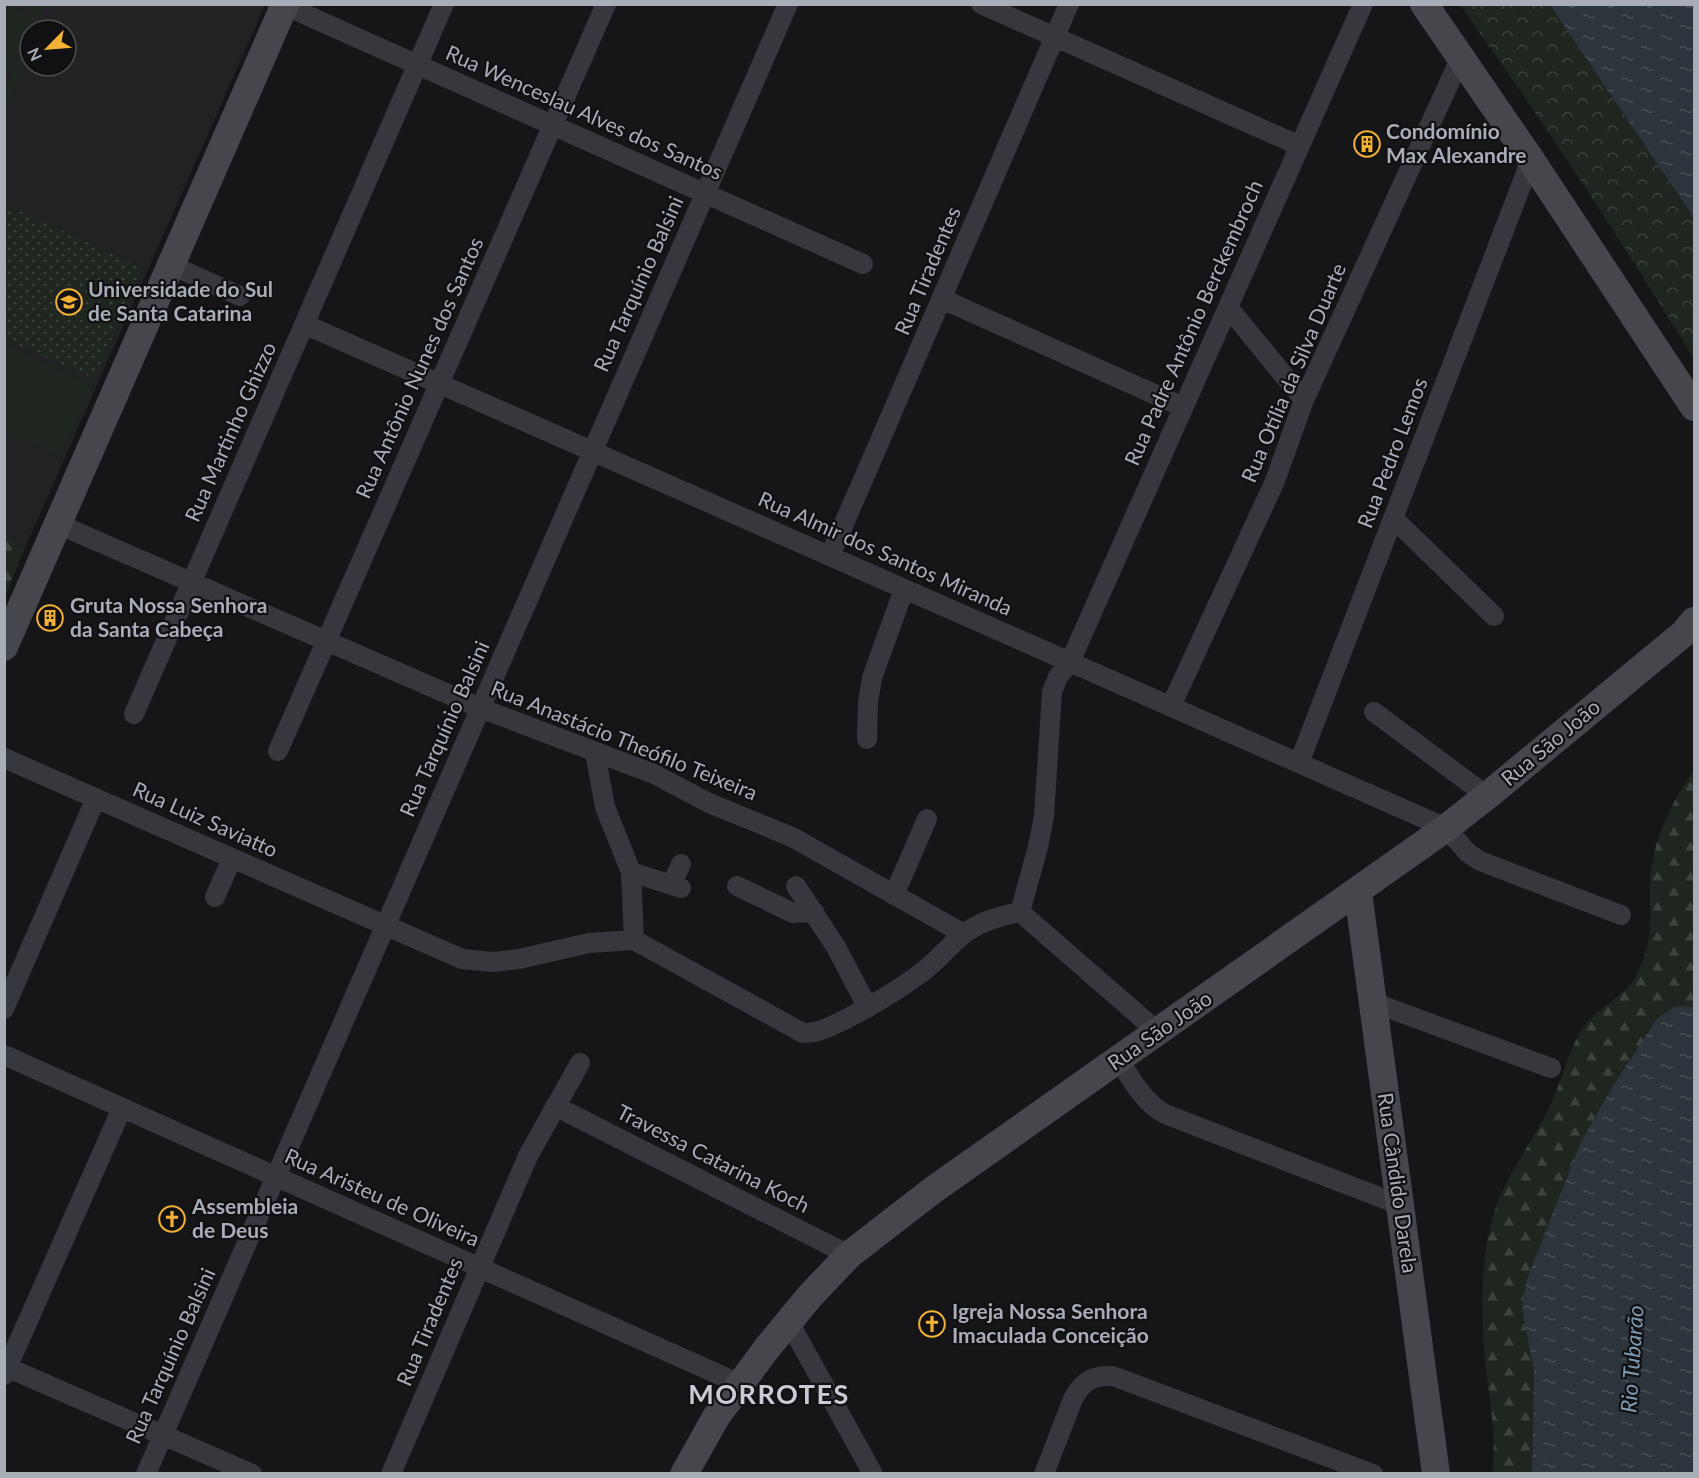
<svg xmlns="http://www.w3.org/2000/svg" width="1699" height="1478" viewBox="0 0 1699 1478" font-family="Lato,sans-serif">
<defs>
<pattern id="grass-dots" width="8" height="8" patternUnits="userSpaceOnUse" patternTransform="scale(1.5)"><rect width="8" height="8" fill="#1e261f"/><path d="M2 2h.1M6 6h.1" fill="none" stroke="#3c433d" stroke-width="1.8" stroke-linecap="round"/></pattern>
<pattern id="forest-firs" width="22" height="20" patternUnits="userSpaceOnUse" patternTransform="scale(1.5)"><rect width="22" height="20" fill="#1e261f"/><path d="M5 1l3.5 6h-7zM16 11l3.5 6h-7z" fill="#3c433d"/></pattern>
<pattern id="park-crowns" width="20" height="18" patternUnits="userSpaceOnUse" patternTransform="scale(1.5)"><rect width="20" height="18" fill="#1e261f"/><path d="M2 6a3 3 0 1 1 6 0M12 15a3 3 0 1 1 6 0" fill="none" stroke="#3c433d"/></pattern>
<pattern id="water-ripples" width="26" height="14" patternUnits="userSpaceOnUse" patternTransform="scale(1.5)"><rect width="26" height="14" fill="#2c353c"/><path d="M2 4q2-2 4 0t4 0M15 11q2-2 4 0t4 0" fill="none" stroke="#485056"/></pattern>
</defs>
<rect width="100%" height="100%" fill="#161618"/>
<path fill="#222225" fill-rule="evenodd" d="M4,5H265L25,548L4,537ZM30,30H66V66H30Z"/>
<path fill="url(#grass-dots)" d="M5,204L142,268L95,378L5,340Z"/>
<path fill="url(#forest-firs)" d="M5,538L25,548L5,596Z
M1694,770V1008L1685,1006L1611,1089L1580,1144L1527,1279L1522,1309L1534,1371L1532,1473L1492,1474C1497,1439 1490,1404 1486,1370C1480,1318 1479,1253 1497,1204C1510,1170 1533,1141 1549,1108C1561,1085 1568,1051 1582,1029C1595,1010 1622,997 1635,979C1639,972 1642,962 1645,954C1653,931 1649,906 1650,882C1652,841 1671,803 1694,770Z"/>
<path fill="url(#park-crowns)" d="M1460,5H1550L1692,215L1694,219V359C1620,238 1542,120 1460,5Z"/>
<path fill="#1e261f" d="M5,4L32,16L5,73L4,5Z
M32,5H40L43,18L38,30H30V49L5,108V89L35,18Z
M5,345L92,385L60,457L5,432Z"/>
<path fill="url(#water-ripples)" d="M1550,5H1694V219L1692,215Z
M1685,1006L1694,1008V1473H1532L1534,1371L1522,1309L1527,1279L1580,1144L1611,1089L1657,1019L1674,1007Z"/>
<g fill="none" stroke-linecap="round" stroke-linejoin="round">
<path stroke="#37383d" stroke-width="20" d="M981,4L1300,146
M284,5L863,264
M171,265L240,296
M942,299L1183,407
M1228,307L1304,400
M304,324L1446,828L1468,853L1480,861L1621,915
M1393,518L1494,616
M58,524L480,708L654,774L709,803L792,837L964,934
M830,556L1069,4
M1171,706L1275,481L1304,400L1461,57
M1374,712L1487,796
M134,714L444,4
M867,739L868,702L872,678L904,589
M278,751L606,4
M595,752L605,807L631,872L634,940
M4,758L462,959L493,962L519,959L589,943L634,940L803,1033C819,1033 832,1026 846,1019C871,1006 895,992 917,976C935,964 948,946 965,933C982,921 1000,916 1020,912L1038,847L1044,816L1052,692L1058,677L1070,662L1363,4
M1299,763L1531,160
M631,872L681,888
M672,884L681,864
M737,886L793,913L814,912
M796,886L836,947L868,1008
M894,895L927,819
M215,897L232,858
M1020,912L1158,1032
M1372,1002L1551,1068
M4,1009L96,798
M4,1055L740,1384
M1119,1060C1132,1080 1143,1102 1165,1114L1400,1205
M555,1106L849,1255
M788,1320L873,1474
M4,1366L252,1474
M4,1375L122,1108
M146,1474L788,4
M391,1474L528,1156L580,1063
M1044,1474L1073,1399C1083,1381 1092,1375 1113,1376L1373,1474"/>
<path stroke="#45474d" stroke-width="28" d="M1424,4L1531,160L1694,407
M4,647L285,4
M1358,892L1436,1474
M684,1474L716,1417L767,1348L810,1296L849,1255L933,1190L1446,828L1487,796L1684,633L1694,621"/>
</g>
<defs>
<g id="building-ring" transform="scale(1.35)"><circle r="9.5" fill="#111113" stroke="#f2b134" stroke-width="1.5"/><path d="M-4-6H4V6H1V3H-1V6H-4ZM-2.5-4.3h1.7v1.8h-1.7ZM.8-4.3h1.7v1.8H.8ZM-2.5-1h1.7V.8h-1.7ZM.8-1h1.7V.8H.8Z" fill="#f2b134"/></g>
<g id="university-ring" transform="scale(1.35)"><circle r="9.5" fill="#111113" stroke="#f2b134" stroke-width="1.5"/><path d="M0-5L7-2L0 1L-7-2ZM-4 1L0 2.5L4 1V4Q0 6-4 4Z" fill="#f2b134"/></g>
<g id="church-ring" transform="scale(1.35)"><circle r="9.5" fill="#111113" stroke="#f2b134" stroke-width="1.5"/><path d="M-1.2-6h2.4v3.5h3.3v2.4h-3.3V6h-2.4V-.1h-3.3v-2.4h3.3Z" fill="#f2b134"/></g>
</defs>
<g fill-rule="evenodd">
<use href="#building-ring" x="1367" y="144"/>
<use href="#university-ring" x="69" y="302"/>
<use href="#building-ring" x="50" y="618"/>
<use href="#church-ring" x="172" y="1219"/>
<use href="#church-ring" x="932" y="1324"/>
</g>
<g text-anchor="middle" stroke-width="4.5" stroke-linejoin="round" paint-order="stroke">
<g font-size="21" fill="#a8adb8" stroke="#111113">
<text transform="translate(584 113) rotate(24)" y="7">Rua Wenceslau Alves dos Santos</text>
<text transform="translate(928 271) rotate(-67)" y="7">Rua Tiradentes</text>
<text transform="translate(639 284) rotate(-66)" y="7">Rua Tarquínio Balsini</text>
<text transform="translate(1194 323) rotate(-66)" y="7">Rua Padre Antônio Berckembroch</text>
<text transform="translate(420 368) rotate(-66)" y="7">Rua Antônio Nunes dos Santos</text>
<text transform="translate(1294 373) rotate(-67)" y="7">Rua Otília da Silva Duarte</text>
<text transform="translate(231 432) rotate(-66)" y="7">Rua Martinho Ghizzo</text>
<text transform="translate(1393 453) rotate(-69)" y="7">Rua Pedro Lemos</text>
<text transform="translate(885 554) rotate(24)" y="7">Rua Almir dos Santos Miranda</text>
<text transform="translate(445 729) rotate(-66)" y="7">Rua Tarquínio Balsini</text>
<text transform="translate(624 741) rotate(22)" y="7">Rua Anastácio Theófilo Teixeira</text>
<text transform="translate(1551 743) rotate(-40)" y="7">Rua São João</text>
<text transform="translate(205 820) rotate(24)" y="7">Rua Luiz Saviatto</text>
<text transform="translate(1160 1031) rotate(-35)" y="7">Rua São João</text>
<text transform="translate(713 1159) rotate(27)" y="7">Travessa Catarina Koch</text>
<text transform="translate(1397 1183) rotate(82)" y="7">Rua Cândido Darela</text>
<text transform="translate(382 1198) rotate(24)" y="7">Rua Aristeu de Oliveira</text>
<text transform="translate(430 1322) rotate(-67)" y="7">Rua Tiradentes</text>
<text transform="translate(171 1356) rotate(-66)" y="7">Rua Tarquínio Balsini</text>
</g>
<g font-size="21" font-weight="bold" fill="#a8adb8" stroke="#111113" text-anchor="start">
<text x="1386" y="139">Condomínio<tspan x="1386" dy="24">Max Alexandre</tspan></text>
<text x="88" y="297">Universidade do Sul<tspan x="88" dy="24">de Santa Catarina</tspan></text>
<text x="70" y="613">Gruta Nossa Senhora<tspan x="70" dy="24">da Santa Cabeça</tspan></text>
<text x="192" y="1214">Assembleia<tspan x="192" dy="24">de Deus</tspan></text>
<text x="952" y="1319">Igreja Nossa Senhora<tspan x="952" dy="24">Imaculada Conceição</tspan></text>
</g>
<g font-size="22" font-style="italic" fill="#7f9bb3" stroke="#111113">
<text transform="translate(1632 1359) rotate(-86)" y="8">Rio Tubarão</text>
</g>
<g font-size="27" font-weight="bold" letter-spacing="1.5" fill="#c9ccd4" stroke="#111113">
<text x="769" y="1404">MORROTES</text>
</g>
</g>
<rect width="1699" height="1478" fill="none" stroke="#a8adb8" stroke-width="12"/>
<g transform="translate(48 48) rotate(245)"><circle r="28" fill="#111113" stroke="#4d4f55" stroke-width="1.5"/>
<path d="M0-4.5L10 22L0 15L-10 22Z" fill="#f2b134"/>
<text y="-9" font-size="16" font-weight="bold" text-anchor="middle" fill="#a8adb8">N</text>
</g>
</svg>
